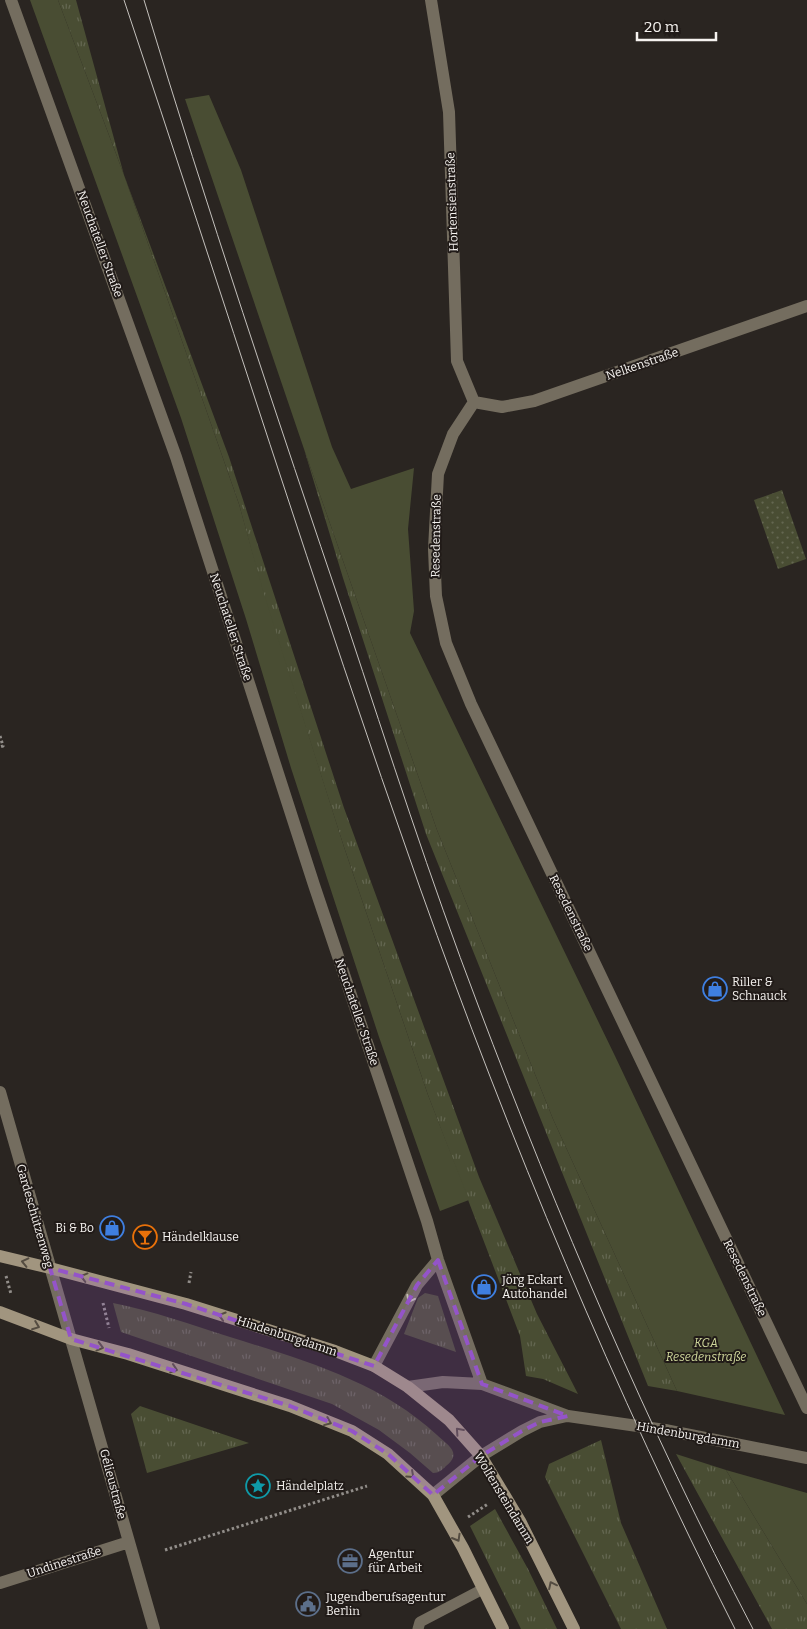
<svg xmlns="http://www.w3.org/2000/svg" width="807" height="1629" viewBox="0 0 807 1629" font-family="Bitter,serif">
<defs>
<pattern id="grass-tufts" width="24" height="20" patternUnits="userSpaceOnUse" patternTransform="scale(1.25)"><rect width="24" height="20" fill="#494d33"/><path d="M3 7l-1-3M5 7V3M7 7l1-3M15 17l-1-3M17 17v-4M19 17l1-3" fill="none" stroke="#646751"/></pattern>
<pattern id="park-dots" width="8" height="8" patternUnits="userSpaceOnUse" patternTransform="scale(1.25)"><rect width="8" height="8" fill="#494d33"/><path d="M2 2h.1M6 6h.1" fill="none" stroke="#646751" stroke-width="1.8" stroke-linecap="round"/></pattern>
</defs>
<rect width="100%" height="100%" fill="#2a2521"/>
<path fill="url(#grass-tufts)" d="M58,0H76L124,175L229,457L344,808L479,1177L537,1314L578,1394L543,1379L526,1376L520,1336L428,1095L344,847L263,594L239,504L124,175Z
M304,449L437,830L553,1119L677,1391L648,1386L426,834L343,578Z
M425,1293L438,1296L456,1352L404,1334L418,1298Z
M113,1303C153,1311 192,1325 230,1337C303,1360 379,1381 437,1435C449,1446 462,1453 446,1466C442,1470 439,1473 433,1473L410,1453L379,1430L332,1404L121,1332Z
M140,1406L249,1443L147,1473L131,1414Z
M601,1440L621,1523L667,1629H621L545,1477L549,1464Z
M676,1454L726,1470L807,1604V1629H772Z
M495,1509L528,1569L557,1629H521L470,1526Z"/>
<path fill="url(#park-dots)" d="M782,490L806,559L778,569L754,500Z"/>
<path fill="#494d33" d="M30,0H58L124,175L239,504L264,594L344,847L428,1095L469,1200L440,1211L379,1037L291,768L246,619L181,418Z
M209,95L241,170L332,447L351,489L414,468L408,529L414,611L410,633L615,1056L785,1415L677,1391L553,1119L437,830L304,449L185,99Z
M726,1470L807,1493V1604Z"/>
<g fill="none" stroke-linecap="round" stroke-linejoin="round">
<path stroke="#928e8a" stroke-width="3" stroke-dasharray="2.5 2.5" stroke-linecap="butt" d="M0,736L3,746L0,747
M6,1276L11,1294
M189,1283L191,1272
M103,1303L109,1328
M468,1517L488,1504
M165,1550L367,1486"/>
<path stroke="#746d5f" stroke-width="11" d="M418,1629L420,1622L483,1589"/>
<path stroke="#746d5f" stroke-width="12" d="M11,0L176,457L314,885L427,1221L438,1260L482,1384
M431,0L449,112L457,361L474,402
M474,402L453,434L438,474L434,549L436,596L446,643L471,704L807,1408
M474,402L502,407L534,401L807,306
M0,1092L154,1629
M374,1366L417,1285L438,1260
M408,1387L443,1382L482,1384L568,1416L665,1430L807,1458
M433,1495L481,1456L522,1431L540,1422L567,1416
M0,1583L129,1542"/>
<path stroke="#a1957f" stroke-width="12" d="M0,1256L50,1268L186,1304L335,1351L374,1366L408,1387L449,1420L481,1456L520,1521L574,1629
M0,1312L71,1339L128,1354L290,1406L352,1431L388,1454L433,1495L463,1548L503,1629"/>
<path stroke="#c4c1bd" stroke-width="1" d="M124,0C223,296 316,594 420,888C510,1141 614,1390 735,1629
M144,0C207,209 277,417 347,624C389,751 430,879 478,1005C558,1217 648,1428 753,1629"/>
</g>
<defs><path id="oneway-chevron" d="M-2-3.5L2.5 0L-2 3.5" fill="none" stroke-width="1.6" stroke-linecap="round" stroke-linejoin="round" transform="scale(1.25)"/></defs>
<g stroke="#544c41">
<use href="#oneway-chevron" transform="translate(25 1262) rotate(-167)"/>
<use href="#oneway-chevron" transform="translate(84 1277) rotate(-165)"/>
<use href="#oneway-chevron" transform="translate(222 1316) rotate(-163)"/>
<use href="#oneway-chevron" transform="translate(36 1326) rotate(21)"/>
<use href="#oneway-chevron" transform="translate(100 1347) rotate(15)"/>
<use href="#oneway-chevron" transform="translate(174 1369) rotate(18)"/>
<use href="#oneway-chevron" transform="translate(328 1422) rotate(22)"/>
<use href="#oneway-chevron" transform="translate(459 1431) rotate(-132)"/>
<use href="#oneway-chevron" transform="translate(411 1475) rotate(42)"/>
<use href="#oneway-chevron" transform="translate(457 1538) rotate(60)"/>
<use href="#oneway-chevron" transform="translate(552 1585) rotate(-116)"/>
</g>
<use stroke="#c2bdb6" href="#oneway-chevron" transform="translate(410 1299) rotate(118)"/>
<path fill="#9454c9" fill-opacity="0.2" stroke="#9454c9" stroke-width="4" stroke-dasharray="10 6" stroke-linejoin="round" d="M438,1260L482,1384L568,1416L540,1422L522,1431L481,1456L433,1495L388,1454L352,1431L290,1406L71,1339L50,1268L186,1304L374,1366L417,1285Z"/>
<defs>
<g id="shop-ring" transform="scale(1.25)"><circle r="9.5" fill="#211b18" stroke="#3f7fe0" stroke-width="1.5"/><path d="M-5-2.5h2.3a2.7 3.5 0 0 1 5.4 0H5L5.5 6h-11ZM-1.5-2.5h3a1.5 2.3 0 0 0-3 0Z" fill="#3f7fe0"/></g>
<g id="bar-ring" transform="scale(1.25)"><circle r="9.5" fill="#211b18" stroke="#e8710a" stroke-width="1.5"/><path d="M-6-5H6L.8 .8V4.5H3.5V6h-7V4.5H-.8V.8Z" fill="#e8710a"/></g>
<g id="sight-ring" transform="scale(1.25)"><circle r="9.5" fill="#211b18" stroke="#0f9aa8" stroke-width="1.5"/><path d="M0-6L1.8-2.2L6-1.7L2.9 1.2L3.7 5.4L0 3.3L-3.7 5.4L-2.9 1.2L-6-1.7L-1.8-2.2Z" fill="#0f9aa8"/></g>
<g id="office-ring" transform="scale(1.25)"><circle r="9.5" fill="#211b18" stroke="#5c6f8a" stroke-width="1.5"/><path d="M-6-3h4V-5.5h4V-3h4V5H-6ZM-1-4.5V-3h2v-1.5ZM-6 0V1H6V0Z" fill="#5c6f8a"/></g>
<g id="civic-ring" transform="scale(1.25)"><circle r="9.5" fill="#211b18" stroke="#5c6f8a" stroke-width="1.5"/><path d="M-.6-6.5H3V-4.5H.6V-3L4-1V1h2V6H-6V1h2V-1L-.6-3ZM-1.2 2.5V6h2.4V2.5Z" fill="#5c6f8a"/></g>
</defs>
<g fill-rule="evenodd">
<use href="#shop-ring" x="715" y="989"/>
<use href="#shop-ring" x="112" y="1228"/>
<use href="#bar-ring" x="145" y="1237"/>
<use href="#shop-ring" x="484" y="1287"/>
<use href="#sight-ring" x="258" y="1486"/>
<use href="#office-ring" x="350" y="1561"/>
<use href="#civic-ring" x="308" y="1604"/>
</g>
<g text-anchor="middle" stroke-width="4" stroke-linejoin="round" paint-order="stroke">
<g font-size="12" fill="#f6f3f0" stroke="#211b18">
<text transform="translate(452 202) rotate(-92)" y="4">Hortensienstraße</text>
<text transform="translate(100 244) rotate(70)" y="4">Neuchateller Straße</text>
<text transform="translate(642 364) rotate(-19)" y="4">Nelkenstraße</text>
<text transform="translate(436 536) rotate(-89)" y="4">Resedenstraße</text>
<text transform="translate(231 627) rotate(72)" y="4">Neuchateller Straße</text>
<text transform="translate(571 913) rotate(64)" y="4">Resedenstraße</text>
<text transform="translate(357 1012) rotate(71)" y="4">Neuchateller Straße</text>
<text transform="translate(35 1216) rotate(74)" y="4">Gardeschützenweg</text>
<text transform="translate(745 1278) rotate(64)" y="4">Resedenstraße</text>
<text transform="translate(287 1336) rotate(18)" y="4">Hindenburgdamm</text>
<text transform="translate(688 1435) rotate(10)" y="4">Hindenburgdamm</text>
<text transform="translate(113 1484) rotate(75)" y="4">Gélieustraße</text>
<text transform="translate(504 1498) rotate(59)" y="4">Wolfensteindamm</text>
<text transform="translate(64 1562) rotate(-18)" y="4">Undinestraße</text>
</g>
<g font-size="12" fill="#f6f3f0" stroke="#211b18" text-anchor="start">
<text x="732" y="986">Riller &amp;<tspan x="732" dy="14">Schnauck</tspan></text>
<text x="94" y="1232" text-anchor="end">Bi &amp; Bo</text>
<text x="162" y="1241">Händelklause</text>
<text x="502" y="1284">Jörg Eckart<tspan x="502" dy="14">Autohandel</tspan></text>
<text x="276" y="1490">Händelplatz</text>
<text x="368" y="1558">Agentur<tspan x="368" dy="14">für Arbeit</tspan></text>
<text x="326" y="1601">Jugendberufsagentur<tspan x="326" dy="14">Berlin</tspan></text>
</g>
<g font-size="12" font-style="italic" fill="#d0d89c" stroke="#211b18">
<text x="706" y="1347">KGA<tspan x="706" dy="14">Resedenstraße</tspan></text>
</g>
</g>
<path d="M637 32v8h79v-8" fill="none" stroke="#f6f3f0" stroke-width="2.5"/>
<text x="644" y="32" font-size="15" fill="#f6f3f0" stroke="#211b18" stroke-width="4" paint-order="stroke">20 m</text>
</svg>
